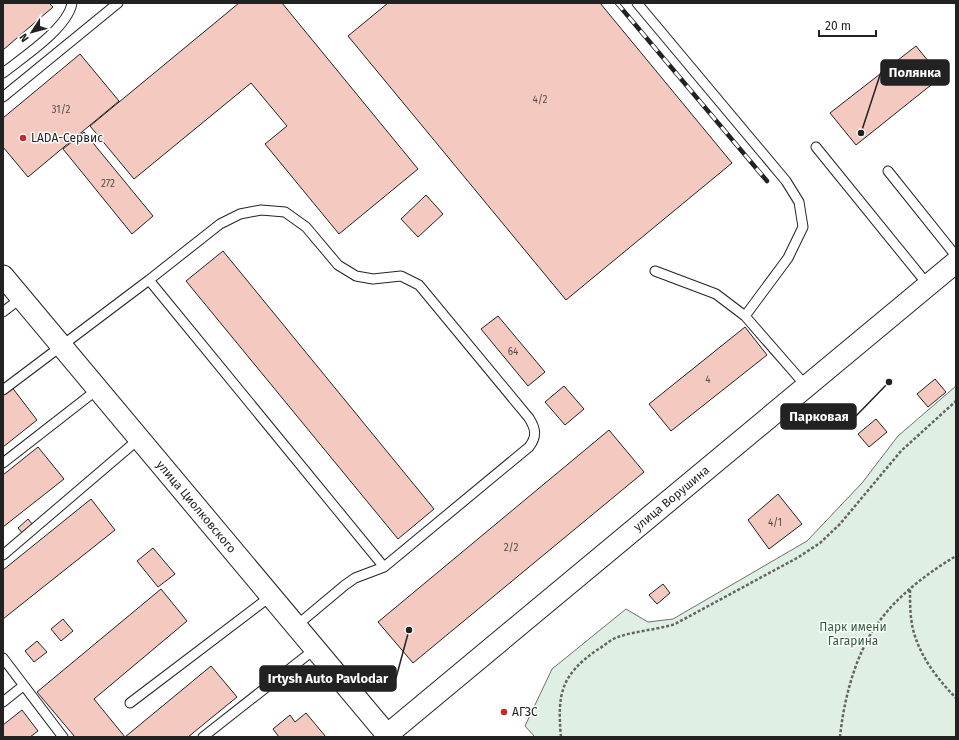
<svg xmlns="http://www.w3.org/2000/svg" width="959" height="740" viewBox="0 0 959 740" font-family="'Fira Sans',sans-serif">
<rect width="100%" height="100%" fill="#fff"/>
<path fill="#e0efe3" stroke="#6f6f6f" d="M956,386V737H535L525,726L552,669L626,609L648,622L673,619L807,541L862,483L898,436Z"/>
<path fill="#f3c9c0" stroke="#222" d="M3,3H49L53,7L3,50Z
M239,3H282L418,169L339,234L265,144L287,126L251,83L134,179L90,126Z
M388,3H600L732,163L566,300L348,36Z
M916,46L941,77L856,145L830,113Z
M80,54L119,101L28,177L3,147V118Z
M84,132L153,216L132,234L63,149Z
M426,195L443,214L418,237L401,219Z
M223,251L434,509L398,539L186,281Z
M498,316L545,372L528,386L481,329Z
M745,327L767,355L671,431L649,404Z
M935,379L946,392L928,407L917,394Z
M11,386L37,420L3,447V392Z
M564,386L584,409L565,425L545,402Z
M876,419L887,432L869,447L858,434Z
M609,430L644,472L413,663L378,622Z
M38,447L64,479L3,527V475Z
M778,494L802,524L769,549L748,520Z
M91,499L115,530L3,619V570Z
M28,519L34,526L24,535L18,528Z
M153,548L175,574L158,587L137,561Z
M663,584L670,593L657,604L649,595Z
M161,589L187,621L94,699L125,737H75L37,692Z
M63,619L73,631L61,641L51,629Z
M37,641L47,652L34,662L25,651Z
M211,666L237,697L188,737H125Z
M22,710L38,731L30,737H3V725Z
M306,713L326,737H279L273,729L290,715L295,722Z"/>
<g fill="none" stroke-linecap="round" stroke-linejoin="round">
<g stroke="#222" stroke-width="11">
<path id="service" d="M637,3L786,181L799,202L803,227L788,258L745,316
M3,73C22,58 68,28 72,3
M3,97L118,3
M816,147L928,285
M888,171L956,256
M655,271L716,294L745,316L806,386
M149,280L384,567
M3,312L21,298
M3,390L149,280L220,224L240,214L261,210L285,212L306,227L338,265L356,276L373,279L401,276L419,285L529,418C536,429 537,437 529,447L384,567L355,578L345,585L296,626
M3,463L98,389
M3,555L140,438
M3,658L63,737
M3,702L23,686
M130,703L271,596
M203,737L315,649"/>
</g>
<g stroke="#222" stroke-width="23">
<g id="tertiary">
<path id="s1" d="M3,276L389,737"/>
<path id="s2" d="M387,735L956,262"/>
</g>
</g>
<path stroke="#646464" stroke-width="2.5" stroke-dasharray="3 2" stroke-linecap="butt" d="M910,590C910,606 910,624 916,639C923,660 940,682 956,698
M561,737C557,694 561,675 597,650C604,646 611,639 618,637C635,631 656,630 675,624L797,558L820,543L840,524L901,451L956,401
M840,737C844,698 856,651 881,619C900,594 929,572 956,556"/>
<use href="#service" stroke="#fff" stroke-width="9"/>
<use href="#tertiary" stroke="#fff" stroke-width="21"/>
<g stroke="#222" stroke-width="4.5">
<path id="rail" d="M617,3L767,181"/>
</g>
<use href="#rail" stroke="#fff" stroke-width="3" stroke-dasharray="9" stroke-linecap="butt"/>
</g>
<g fill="#c62828" stroke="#fff" stroke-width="1.5">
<circle cx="23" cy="138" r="4"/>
<circle cx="504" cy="712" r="4"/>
</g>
<g text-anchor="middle" stroke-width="3" stroke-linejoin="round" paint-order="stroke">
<g font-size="10" fill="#564c4a">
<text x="540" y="103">4/2</text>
<text x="61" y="113">31/2</text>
<text x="108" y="187">272</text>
<text x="513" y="355">64</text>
<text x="708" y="383">4</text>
<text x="775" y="526">4/1</text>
<text x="511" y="551">2/2</text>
</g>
<g font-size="12" fill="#222" stroke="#fff" text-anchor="start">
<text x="31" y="142">LADA-Сервис</text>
<text x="512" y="716">АГЗС</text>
</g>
<g font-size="12" fill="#222" stroke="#fff">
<text dy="4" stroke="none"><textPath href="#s2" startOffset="370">улица Ворушина</textPath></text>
<text dy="4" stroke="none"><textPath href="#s1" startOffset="301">улица Циолковского</textPath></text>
</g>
<g font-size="12" fill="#2f5e38" stroke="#fff">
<text x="853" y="631">Парк имени<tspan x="853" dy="14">Гагарина</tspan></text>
</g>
</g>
<path fill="none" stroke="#222" stroke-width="1.5" d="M861 133L881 72M889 382L856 416M409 630L396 678"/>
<g fill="#222" stroke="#fff" stroke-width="1.5">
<circle cx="861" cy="133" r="4"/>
<circle cx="889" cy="382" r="4"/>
<circle cx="409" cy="630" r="4"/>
</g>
<g fill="#222" stroke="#222" stroke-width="1.5">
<rect x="881" y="60" width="68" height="25" rx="4"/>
<rect x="781" y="404" width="75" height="25" rx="4"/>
<rect x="260" y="666" width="136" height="25" rx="4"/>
</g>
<g font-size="13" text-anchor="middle" font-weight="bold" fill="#fff">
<text x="915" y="77">Полянка</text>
<text x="819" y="421">Парковая</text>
<text x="328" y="683">Irtysh Auto Pavlodar</text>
</g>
<rect width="959" height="740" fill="none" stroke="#222222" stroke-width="8"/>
<g transform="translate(32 32) rotate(234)" stroke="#ffffff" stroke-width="3" paint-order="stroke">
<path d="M0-3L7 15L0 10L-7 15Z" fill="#222222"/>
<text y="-6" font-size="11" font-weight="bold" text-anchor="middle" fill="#222222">N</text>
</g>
<path d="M819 30v6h57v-6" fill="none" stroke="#222222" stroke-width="2"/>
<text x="825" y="30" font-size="12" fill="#222222" stroke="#ffffff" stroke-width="3" paint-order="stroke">20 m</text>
</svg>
